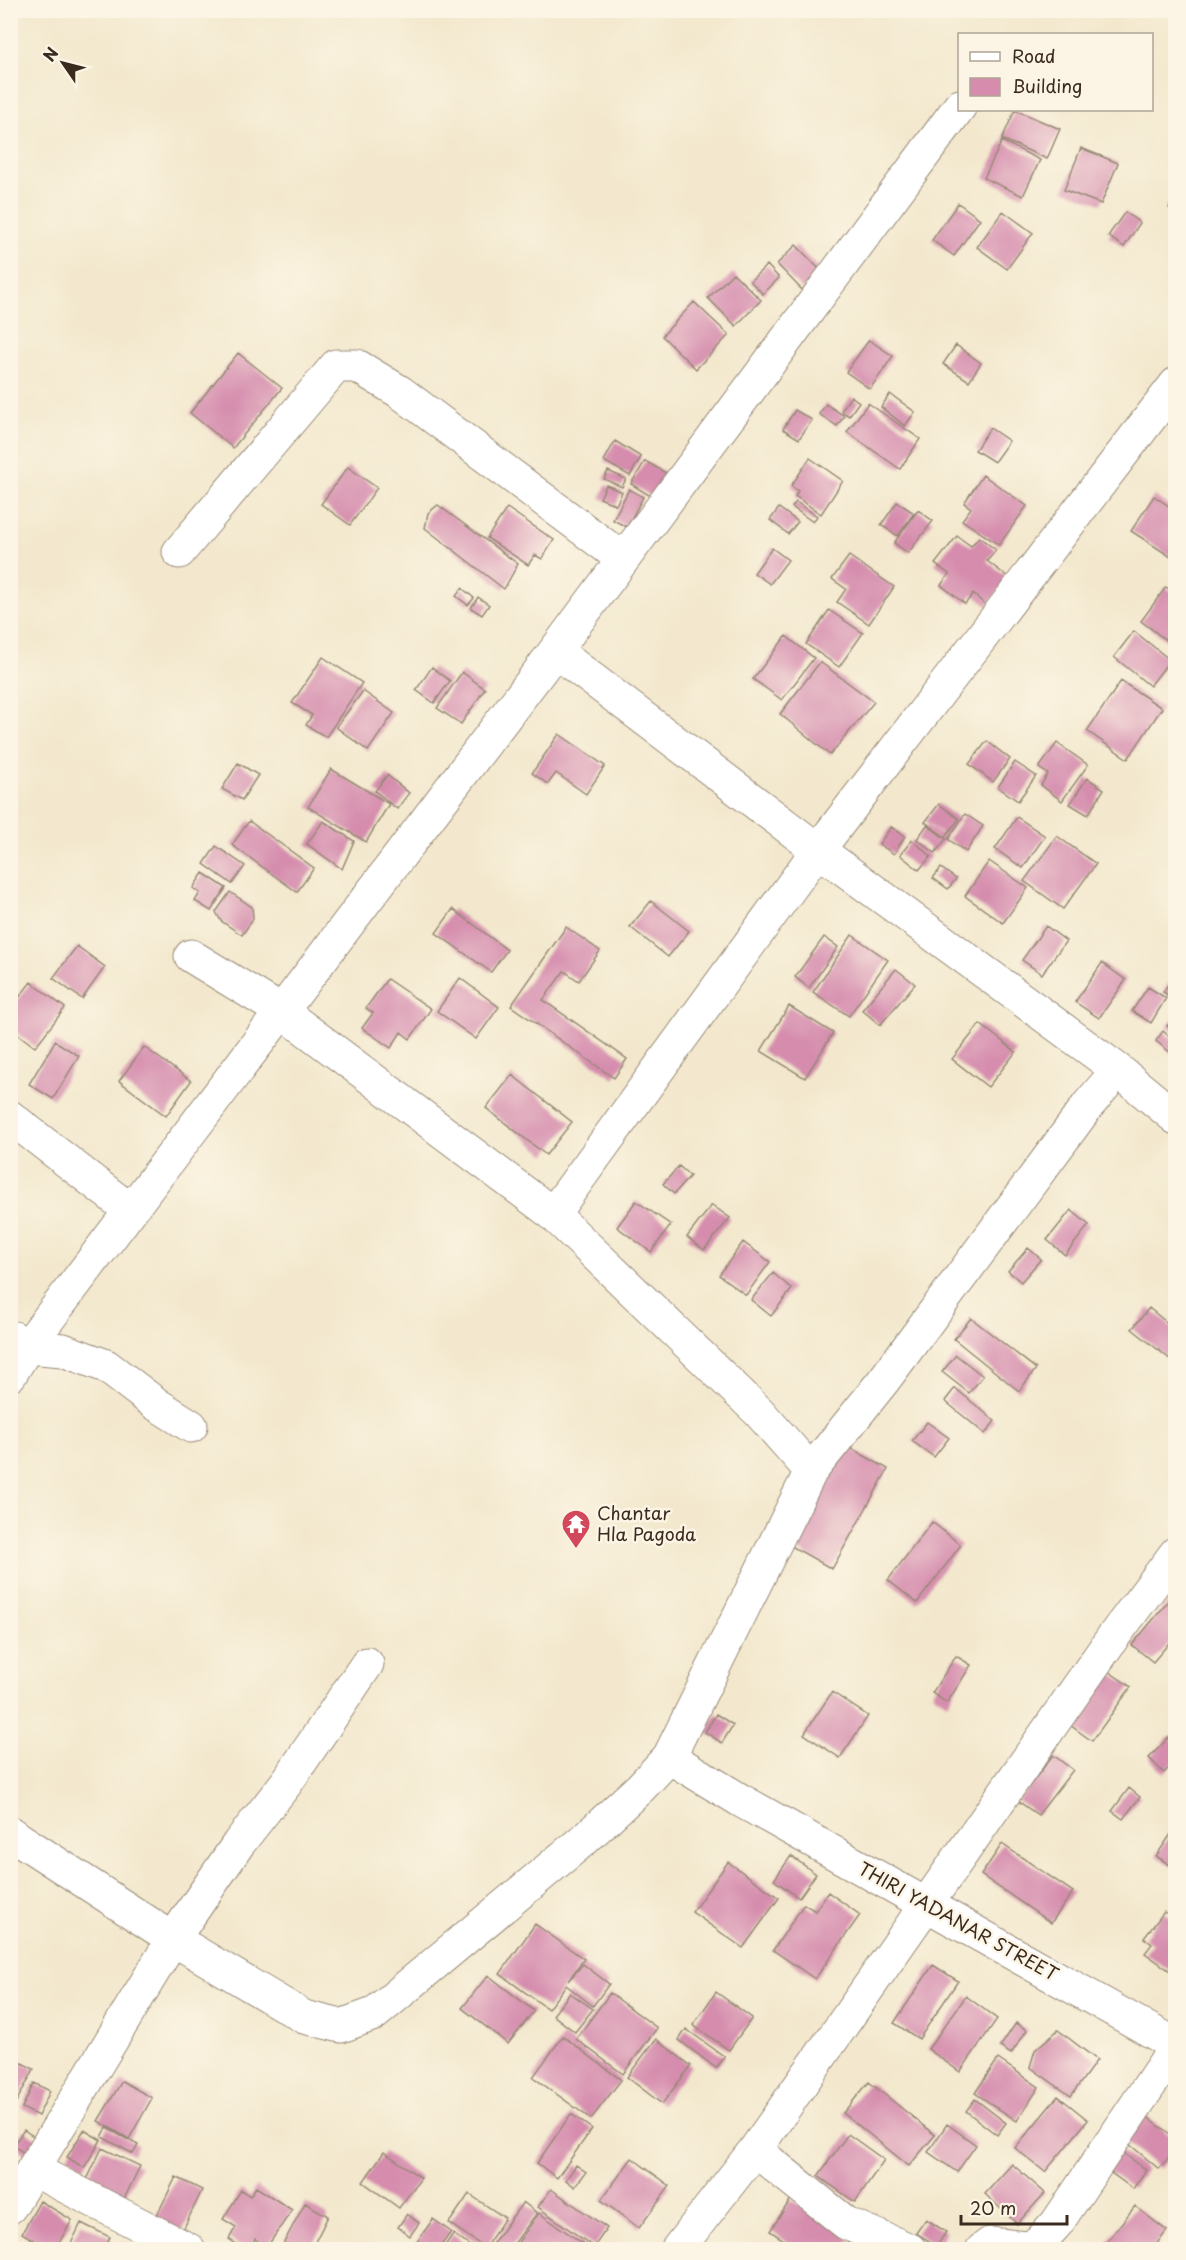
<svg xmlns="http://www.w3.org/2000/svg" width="1186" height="2260" viewBox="0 0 1186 2260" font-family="'Playpen Sans',sans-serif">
<rect width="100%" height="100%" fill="#fcf5e5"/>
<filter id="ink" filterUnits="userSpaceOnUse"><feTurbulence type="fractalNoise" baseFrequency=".0167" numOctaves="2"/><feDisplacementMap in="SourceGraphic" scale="12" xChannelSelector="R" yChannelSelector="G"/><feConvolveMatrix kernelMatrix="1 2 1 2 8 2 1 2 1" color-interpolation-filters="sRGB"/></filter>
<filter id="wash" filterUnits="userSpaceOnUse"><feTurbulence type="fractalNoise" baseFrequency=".008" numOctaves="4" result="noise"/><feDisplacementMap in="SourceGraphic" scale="24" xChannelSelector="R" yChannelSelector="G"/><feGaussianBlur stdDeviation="1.35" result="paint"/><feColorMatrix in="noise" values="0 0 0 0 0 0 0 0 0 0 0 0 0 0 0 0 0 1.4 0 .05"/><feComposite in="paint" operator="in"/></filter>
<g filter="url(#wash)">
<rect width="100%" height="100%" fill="#f3e8cd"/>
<g id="blocks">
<path fill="#d58cad" d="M1015,110L1060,129L1047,159L1002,139Z
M1002,141L1040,160L1023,196L984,178Z
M1081,148L1118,163L1101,204L1064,190Z
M1176,194V212L1169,208Z
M958,203L980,219L954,256L932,240Z
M1003,211L1033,233L1007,269L977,247Z
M1125,212L1140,223L1124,247L1108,236Z
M796,245L821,271L802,290L777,264Z
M767,265L779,278L763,294L750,281Z
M733,273L761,300L736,326L708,298Z
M694,302L729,335L696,369L662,336Z
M869,340L893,356L870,389L846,372Z
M956,345L981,363L969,381L943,364Z
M238,353L282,388L233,448L190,413Z
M890,394L915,412L905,426L881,407Z
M851,396L859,402L849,416L841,411Z
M868,403L920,439L900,469L847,432Z
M826,404L844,416L837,426L819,414Z
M795,410L812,420L799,439L783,429Z
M990,428L1009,441L994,462L975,450Z
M615,441L641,457L630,476L604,461Z
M810,458L843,481L821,514L795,496L798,491L791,486Z
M645,461L666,473L652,497L631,484Z
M348,467L377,488L350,525L321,504Z
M608,471L626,479L622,487L604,479Z
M983,475L1027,506L999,545L962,520L971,508L964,503Z
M606,485L622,492L616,505L600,498Z
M629,489L643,497L627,527L613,520Z
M1154,496L1176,511V552L1171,557L1131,531Z
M796,502L817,516L813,522L792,507Z
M897,502L914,513L898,536L881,525Z
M438,505L518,564L504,589L425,528L428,513Z
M507,508L554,540L542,559L535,555L528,565L487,538Z
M779,508L798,522L788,534L770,520Z
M918,510L933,521L908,553L894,543Z
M957,536L971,546L979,537L996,550L987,561L1009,578L987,606L973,594L965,604L941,585L949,574L935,564Z
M772,548L788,560L770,584L754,573Z
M849,556L894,587L869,624L837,602L846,589L832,579Z
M1166,587L1176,594V637L1170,643L1141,621Z
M462,588L474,598L468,605L456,596Z
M478,597L489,605L482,615L471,608Z
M829,610L863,633L839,667L806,644Z
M1134,631L1170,660L1150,686L1114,657Z
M786,636L814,658L782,700L753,679Z
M323,657L362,683L326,737L306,725L312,715L292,703Z
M820,662L874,702L830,755L780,714Z
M432,667L450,681L434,703L416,690Z
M462,672L485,689L461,724L437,708Z
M1121,681L1162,708L1128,759L1087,731Z
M363,691L394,713L368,751L336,727Z
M559,734L605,766L586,794L556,773L548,784L532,773Z
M987,741L1010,759L993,782L969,764Z
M1057,743L1088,765L1062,801L1041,785L1048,774L1039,768Z
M1015,762L1036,776L1018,801L998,787Z
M238,763L258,775L242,800L222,789Z
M331,769L389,804L366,842L308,807Z
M387,775L409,793L397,809L375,791Z
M1087,778L1104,789L1088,815L1070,804Z
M939,804L959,819L945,837L925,822Z
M965,814L983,826L966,852L948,839Z
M1017,817L1045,836L1023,868L995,849Z
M249,821L314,868L297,892L232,845Z
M323,821L354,841L342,869L307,844Z
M927,825L946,839L935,853L917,839Z
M891,827L905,836L894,854L879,844Z
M1057,836L1096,864L1063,909L1024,881Z
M912,840L931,856L919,870L900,855Z
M216,846L245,866L232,884L204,864Z
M989,861L1028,888L1003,923L965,896Z
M941,868L956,879L948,889L933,878Z
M203,873L226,888L211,911L195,901L200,893L193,888Z
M230,892L252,907L253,919L242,935L221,921L216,912Z
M651,901L689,931L668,957L630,927Z
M453,909L507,950L491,972L436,933Z
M1046,926L1066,941L1042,974L1022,960Z
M566,927L600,951L579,981L564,971L543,1000L627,1059L614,1078L511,1006Z
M852,935L888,960L849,1016L813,992Z
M824,937L838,947L809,988L795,977Z
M77,946L105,967L82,999L53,978Z
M1102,963L1126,980L1099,1018L1075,1002Z
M896,969L915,984L880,1025L862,1010Z
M460,978L499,1007L476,1039L437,1011Z
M387,979L431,1009L410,1039L401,1032L391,1048L362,1028L373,1013L366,1008Z
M31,982L65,1008L35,1047L10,1028V1009Z
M1170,982L1176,985V1000L1163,992Z
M1148,987L1166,998L1151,1023L1132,1011Z
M789,1006L833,1033L805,1078L761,1051Z
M1176,1016V1033L1167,1026Z
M980,1024L1016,1052L988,1087L952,1059Z
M1163,1031L1176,1042V1047L1171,1053L1156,1041Z
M55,1041L79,1056L53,1099L29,1084Z
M144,1047L191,1081L166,1116L119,1081Z
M512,1075L572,1122L546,1155L486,1108Z
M679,1166L690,1176L674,1194L663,1184Z
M636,1201L671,1225L651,1252L617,1227Z
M712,1205L730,1218L704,1250L687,1237Z
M1071,1210L1089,1225L1065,1255L1047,1240Z
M743,1242L770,1262L746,1295L719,1275Z
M1028,1248L1041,1259L1021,1282L1008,1271Z
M773,1273L792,1289L771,1316L751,1300Z
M1149,1308L1176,1330V1364L1132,1329Z
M971,1318L1036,1369L1019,1391L954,1339Z
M956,1355L983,1376L969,1393L942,1372Z
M955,1388L995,1421L985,1434L945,1401Z
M927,1422L949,1438L934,1457L912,1441Z
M840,1442L888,1469L832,1569L784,1542Z
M932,1522L961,1545L917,1603L888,1580Z
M1172,1597L1176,1600V1635L1153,1662L1132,1645Z
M956,1656L971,1665L947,1703L932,1693Z
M1108,1671L1131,1687L1092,1741L1070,1725Z
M832,1692L868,1716L840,1758L804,1734Z
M716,1714L733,1725L722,1743L705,1732Z
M1169,1737L1176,1743V1760L1164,1773L1149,1758Z
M1053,1755L1073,1770L1038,1815L1018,1801Z
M1129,1788L1140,1797L1123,1819L1112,1811Z
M1176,1827V1869L1156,1856Z
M1002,1844L1073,1892L1051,1923L981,1875Z
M791,1856L816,1874L799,1898L774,1880Z
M728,1862L779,1898L743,1948L692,1912Z
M828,1892L860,1915L815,1979L773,1950L804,1904L815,1911Z
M1164,1912L1176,1920V1970L1173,1973L1145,1953L1152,1944L1144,1938Z
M535,1924L584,1959L568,1981L583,1964L609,1984L593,2006L566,1985L548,2009L500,1974Z
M933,1965L958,1981L919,2039L894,2023Z
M488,1975L534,2011L508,2044L462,2008Z
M716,1992L752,2018L729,2050L693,2025Z
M570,1993L593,2009L575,2032L553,2015Z
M610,1993L657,2028L623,2074L576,2039Z
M966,1996L997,2019L960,2072L928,2049Z
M1016,2023L1027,2030L1011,2054L1000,2047Z
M686,2029L725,2057L716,2068L679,2040Z
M1058,2030L1097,2060L1071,2096L1030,2067L1035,2050Z
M563,2036L621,2080L591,2119L533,2077Z
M656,2039L691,2066L662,2104L627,2077Z
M10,2057L34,2069L15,2104L10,2102Z
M998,2059L1039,2087L1017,2121L975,2093Z
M122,2081L152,2098L129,2139L98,2121Z
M869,2082L935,2135L909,2166L843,2113Z
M34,2083L50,2091L38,2116L22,2108Z
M1058,2096L1088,2120L1045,2172L1015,2148Z
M975,2099L1006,2123L997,2135L966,2111Z
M571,2114L592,2129L557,2178L537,2163Z
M1144,2114L1176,2140V2151L1159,2169L1123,2139Z
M947,2124L976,2145L957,2172L928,2152Z
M107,2128L138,2145L133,2154L102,2137Z
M24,2130L39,2140L28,2156L13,2145Z
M84,2130L101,2140L84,2168L67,2157Z
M848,2134L884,2160L855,2202L818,2176Z
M102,2148L140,2166L123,2201L85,2184Z
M1117,2148L1146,2170L1133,2189L1103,2167Z
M384,2152L421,2178L399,2208L363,2182Z
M632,2158L670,2186L639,2228L601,2200Z
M1012,2164L1045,2193L1017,2224L985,2194Z
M576,2165L586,2172L575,2187L566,2180Z
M176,2177L202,2190L182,2232L155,2219Z
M256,2187L292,2210L267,2247L255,2239L248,2250H245L229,2239L236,2227L223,2219L241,2190L250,2196Z
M551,2189L607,2228L594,2247L538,2207Z
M469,2194L505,2218L485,2248L449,2223Z
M791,2199L851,2238L843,2250H799L770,2231Z
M40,2201L72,2220L55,2250H50L22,2233Z
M523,2202L537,2213L511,2248L513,2250H488Z
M305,2203L328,2216L311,2250H280Z
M1135,2206L1167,2231L1152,2250H1114L1106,2243Z
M539,2213L592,2250L514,2248Z
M407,2214L419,2223L410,2236L398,2227Z
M433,2219L451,2232L438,2250H419L414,2246Z
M926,2219L946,2232L937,2246L916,2233Z
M81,2223L110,2237L104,2250H68Z
M453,2234L475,2250H442Z
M123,2242L138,2250H119Z"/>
</g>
</g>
<g filter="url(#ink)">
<use href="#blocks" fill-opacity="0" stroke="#978976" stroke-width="1.5"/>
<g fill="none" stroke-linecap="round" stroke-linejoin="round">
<g stroke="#978976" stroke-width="35">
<path id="minor" d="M179,552L336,366H357L400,392L623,559
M555,651L818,850L1118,1070L1089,1104L884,1380L811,1471
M191,956L281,1011L553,1214L759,1412L811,1471L669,1757
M1118,1070L1176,1118
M10,1117L130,1210
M553,1214L812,858L1176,384
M14,1338L27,1347L63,1350L106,1366L156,1404L191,1426
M10,1375L27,1347L555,651L960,106
M10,1833L173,1939L304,2017L341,2026L374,2014L587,1837L641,1787L669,1757L740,1800L1176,2045
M755,2150L846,2223L910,2250
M34,2170L189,2250
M10,2207L173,1939L239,1843L287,1782L367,1664
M677,2250L755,2150L1113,1637L1176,1553
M982,2250L990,2244L1026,2248L1037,2245L1057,2223L1176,2046"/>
</g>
<use href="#minor" stroke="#fff" stroke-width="33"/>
</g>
</g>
<defs>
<g id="temple-pin" transform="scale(1.5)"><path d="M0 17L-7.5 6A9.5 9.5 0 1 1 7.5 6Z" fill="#d1495b" stroke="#fcf5e5"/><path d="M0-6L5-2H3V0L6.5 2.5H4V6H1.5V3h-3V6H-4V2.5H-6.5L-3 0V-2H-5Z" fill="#fff"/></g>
</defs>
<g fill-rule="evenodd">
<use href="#temple-pin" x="576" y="1524"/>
</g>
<g text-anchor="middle" stroke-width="5" stroke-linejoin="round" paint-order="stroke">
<g font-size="18" fill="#3b2a1e" stroke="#fcf5e5" text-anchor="start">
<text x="597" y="1520">Chantar<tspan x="597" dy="21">Hla Pagoda</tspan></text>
</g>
<g font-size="18" fill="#3b2a1e" stroke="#fcf5e5">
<text transform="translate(958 1922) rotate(29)" y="6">THIRI YADANAR STREET</text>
</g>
</g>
<rect width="1186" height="2260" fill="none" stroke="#fcf5e5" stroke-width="36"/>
<rect x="958" y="33" width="195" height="78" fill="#fcf5e5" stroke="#afa495" stroke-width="1.5"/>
<rect x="970" y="52" width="30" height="9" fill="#ffffff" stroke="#afa495" stroke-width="1.5"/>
<text x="1012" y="63" font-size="18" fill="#3b2a1e">Road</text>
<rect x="970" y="78" width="30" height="18" fill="#d58cad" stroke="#afa495" stroke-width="1.5"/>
<text x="1012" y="93" font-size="18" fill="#3b2a1e">Building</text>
<g transform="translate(63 63) rotate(305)" stroke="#fcf5e5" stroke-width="4.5" paint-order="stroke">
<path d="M0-4.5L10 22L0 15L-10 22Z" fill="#3b2a1e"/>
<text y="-9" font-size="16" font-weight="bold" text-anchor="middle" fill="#3b2a1e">N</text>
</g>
<path d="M961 2215v9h106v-9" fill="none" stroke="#3b2a1e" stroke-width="3"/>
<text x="970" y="2215" font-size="18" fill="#3b2a1e" stroke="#fcf5e5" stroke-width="4.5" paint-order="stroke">20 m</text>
</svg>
